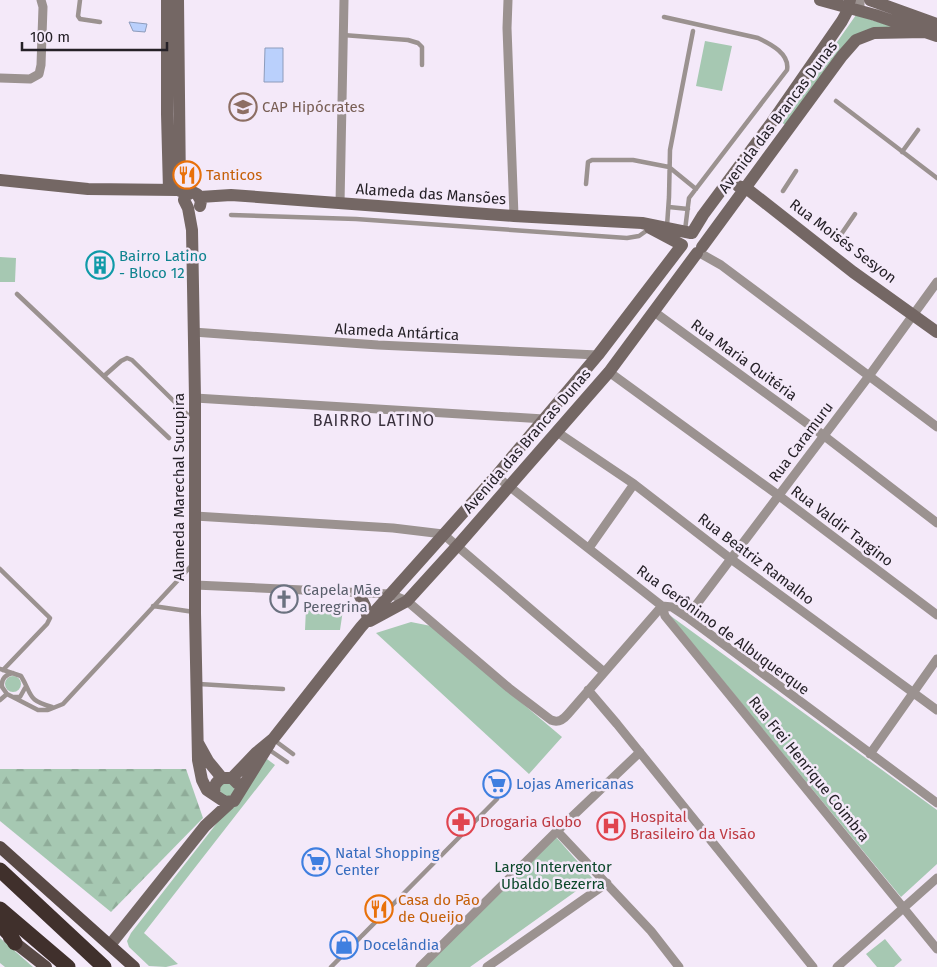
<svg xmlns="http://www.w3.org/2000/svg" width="937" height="967" viewBox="0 0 937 967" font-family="'Fira Sans',sans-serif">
<defs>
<pattern id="forest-firs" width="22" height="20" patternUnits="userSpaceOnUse" patternTransform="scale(1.25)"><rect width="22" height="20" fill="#a6c8b2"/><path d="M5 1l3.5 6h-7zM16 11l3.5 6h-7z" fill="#8fac99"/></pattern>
</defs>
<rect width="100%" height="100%" fill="#f4e9f9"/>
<path fill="#a6c8b2" d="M856,15L897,28H871L787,126L781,122Z
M705,41L732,46L722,91L696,86Z
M0,257L16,258L15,282H0Z
M306,608L343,610L340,630H305Z
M668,614L937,810V864L901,897Z
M411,622L431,626L562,737L529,774L376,633Z
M5 684a8 8 0 1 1 16 0a8 8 0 1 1-16 0Z
M267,759L275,765L144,933L178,964L166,967L149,966L129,947L127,941L131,933Z
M220,784H234L235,794L224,798L218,787Z
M556,837L593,879L470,967H424Z
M0,938L33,967H5L0,963Z
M885,939L902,960L894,967H877L866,954Z"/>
<path fill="url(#forest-firs)" d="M0,769H186L203,818L111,912L0,821Z"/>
<path fill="#bad0fc" stroke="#8d9cbc" d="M129,22L147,24L145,32L133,31Z
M265,48H283V82H264Z"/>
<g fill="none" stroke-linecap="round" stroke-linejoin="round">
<path stroke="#9b9290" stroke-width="4.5" d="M80,0L78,16L80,19L100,22
M664,17L758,38C771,44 790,54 787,70L689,198L685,230
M343,35L408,40L418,43L422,47V65
M836,101L937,178
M902,152L918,130
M586,184L588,162L592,160H633L669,167L696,189
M783,191L796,171
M669,207L688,209
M231,215L356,219L627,238L639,236L649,229
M667,226L669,197L670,150L693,31
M842,233L855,214
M17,294L169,438
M104,376L121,361L127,358L132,360L192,419
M0,569L50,618L47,624L3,670
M153,606L194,612
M0,669L21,676C33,696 27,700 52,707
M0,684L7,694L38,710H48L63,704L193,564
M199,684L283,689
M2,686C1,679 6,674 13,673
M14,697H20L25,688
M0,700L7,694
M274,740L293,754
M268,749L287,762
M331,967L497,799"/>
<path stroke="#9b9290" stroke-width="9" d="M508,0L507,28L514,216
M860,11V0
M0,78L30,79L39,74L41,65L43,7L41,0
M340,204L344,0
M698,252L721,265L937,427
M653,311L823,435L937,523
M193,332L378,345L598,355
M609,372L778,495L937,615
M195,398L544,419
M557,432L634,484L731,559L937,710
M496,476L662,606L672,607L687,617L937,803
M195,516L393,528L443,534L604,672
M589,548L634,484
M195,585L390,594L407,601L509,688L551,720C558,723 563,720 568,714L662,606L665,616L937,949
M687,617L869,376L937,282
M588,690L617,724L813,967
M870,754L937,659
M557,831L651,931L679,967
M420,967L557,831L640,752
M487,967L607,883
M837,967L937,878"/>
<path stroke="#746764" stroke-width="12" d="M167,0V114L169,190
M178,0L180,191
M820,0L875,15L937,36
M870,0L937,24
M0,180L88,189L177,190
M738,186L746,188L764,202L853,272L937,332
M200,197L231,195L514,216L642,223L691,233
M200,206L201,201L197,194L193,192L185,196L184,200L188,208L192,230L195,398V613L198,760L202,780L207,790L225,802L234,801L270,743
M650,228L682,245
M692,233L703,215L772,122L842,21L849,8L850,0
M702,247L842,56L856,40L874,33L925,32
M358,592L365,606L368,619
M370,621L407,601L458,545L609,372L697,253
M198,743L208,761L222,778
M232,778L256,753L273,739L361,627L496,476L598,355L682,245
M215,795C213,787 215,782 222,778H232L238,784
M110,945L205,826L231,802"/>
<path stroke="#584945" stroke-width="12" d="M0,847L134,967
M9,938L46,967"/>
<path stroke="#40302c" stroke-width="15" d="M0,870L104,967
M0,909L68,967
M0,924L10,935L15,943"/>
</g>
<defs>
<g id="school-ring" transform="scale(1.4375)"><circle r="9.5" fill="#f4e9f9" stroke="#8d6e63" stroke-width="1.5"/><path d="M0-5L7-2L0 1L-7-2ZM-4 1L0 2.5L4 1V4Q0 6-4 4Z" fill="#8d6e63"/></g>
<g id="restaurant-ring" transform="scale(1.4375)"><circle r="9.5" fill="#f4e9f9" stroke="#e8710a" stroke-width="1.5"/><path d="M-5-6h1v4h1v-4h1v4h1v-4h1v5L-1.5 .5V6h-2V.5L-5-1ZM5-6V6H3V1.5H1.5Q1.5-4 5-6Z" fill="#e8710a"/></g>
<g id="building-ring" transform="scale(1.4375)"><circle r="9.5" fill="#f4e9f9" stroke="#0f9aa8" stroke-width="1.5"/><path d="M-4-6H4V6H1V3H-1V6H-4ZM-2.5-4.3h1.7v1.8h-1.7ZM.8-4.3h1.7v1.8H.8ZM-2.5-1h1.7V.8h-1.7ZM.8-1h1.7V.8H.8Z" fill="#0f9aa8"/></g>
<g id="church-ring" transform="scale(1.4375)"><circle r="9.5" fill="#f4e9f9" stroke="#6b7280" stroke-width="1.5"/><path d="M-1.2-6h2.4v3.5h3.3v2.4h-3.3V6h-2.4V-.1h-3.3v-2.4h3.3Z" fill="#6b7280"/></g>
<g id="supermarket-ring" transform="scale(1.4375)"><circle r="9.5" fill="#f4e9f9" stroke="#3f7fe0" stroke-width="1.5"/><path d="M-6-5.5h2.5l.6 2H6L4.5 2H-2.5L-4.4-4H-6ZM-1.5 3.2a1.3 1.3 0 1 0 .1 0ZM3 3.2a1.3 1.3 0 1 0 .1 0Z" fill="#3f7fe0"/></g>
<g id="pharmacy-ring" transform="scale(1.4375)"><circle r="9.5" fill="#f4e9f9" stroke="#e0444e" stroke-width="1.5"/><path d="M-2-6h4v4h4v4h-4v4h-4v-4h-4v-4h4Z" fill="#e0444e"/></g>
<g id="hospital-ring" transform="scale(1.4375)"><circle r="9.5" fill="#f4e9f9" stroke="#e0444e" stroke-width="1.5"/><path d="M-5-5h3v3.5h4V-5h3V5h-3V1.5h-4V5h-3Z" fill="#e0444e"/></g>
<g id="shop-ring" transform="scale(1.4375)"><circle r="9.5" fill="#f4e9f9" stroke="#3f7fe0" stroke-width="1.5"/><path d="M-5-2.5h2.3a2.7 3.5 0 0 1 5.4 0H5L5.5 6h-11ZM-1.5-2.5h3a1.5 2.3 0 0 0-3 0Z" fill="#3f7fe0"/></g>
</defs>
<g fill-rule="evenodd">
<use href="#school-ring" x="243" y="107"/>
<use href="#restaurant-ring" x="187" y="175"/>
<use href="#building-ring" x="100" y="265"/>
<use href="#church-ring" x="284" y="599"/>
<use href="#supermarket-ring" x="497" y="784"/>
<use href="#pharmacy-ring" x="461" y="822"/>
<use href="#hospital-ring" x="611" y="826"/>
<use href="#supermarket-ring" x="316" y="862"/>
<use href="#restaurant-ring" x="379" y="909"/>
<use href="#shop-ring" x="344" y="945"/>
</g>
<g text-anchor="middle" stroke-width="5" stroke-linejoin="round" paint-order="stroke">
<g font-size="15" fill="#785e54" stroke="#f4e9f9" text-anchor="start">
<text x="262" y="112">CAP Hipócrates</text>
</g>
<g font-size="15" fill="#252127" stroke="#f4e9f9">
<text transform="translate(778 117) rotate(-53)" y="5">Avenida das Brancas Dunas</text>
<text transform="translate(431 194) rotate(4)" y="5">Alameda das Mansões</text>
<text transform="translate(843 241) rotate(37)" y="5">Rua Moisés Sesyon</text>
<text transform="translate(397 332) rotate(3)" y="5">Alameda Antártica</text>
<text transform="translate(744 360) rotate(36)" y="5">Rua Maria Quitéria</text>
<text transform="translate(527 441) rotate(-49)" y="5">Avenida das Brancas Dunas</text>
<text transform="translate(801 442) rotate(-53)" y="5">Rua Caramuru</text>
<text transform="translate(179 487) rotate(-90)" y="5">Alameda Marechal Sucupira</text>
<text transform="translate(842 526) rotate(37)" y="5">Rua Valdir Targino</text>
<text transform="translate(756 559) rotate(37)" y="5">Rua Beatriz Ramalho</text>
<text transform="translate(723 630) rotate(36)" y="5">Rua Gerônimo de Albuquerque</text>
<text transform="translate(809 769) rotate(51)" y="5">Rua Frei Henrique Coimbra</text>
</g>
<g font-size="15" fill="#c56008" stroke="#f4e9f9" text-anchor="start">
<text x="206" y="180">Tanticos</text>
<text x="398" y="905">Casa do Pão<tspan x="398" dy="17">de Queijo</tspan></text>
</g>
<g font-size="15" fill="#0d838f" stroke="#f4e9f9" text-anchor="start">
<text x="119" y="261">Bairro Latino<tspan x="119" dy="17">- Bloco 12</tspan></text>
</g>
<g font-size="15" fill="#5b616d" stroke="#f4e9f9" text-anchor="start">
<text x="303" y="595">Capela Mãe<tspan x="303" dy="17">Peregrina</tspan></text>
</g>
<g font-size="15" fill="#366cbe" stroke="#f4e9f9" text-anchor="start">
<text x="516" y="789">Lojas Americanas</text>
<text x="335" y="858">Natal Shopping<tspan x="335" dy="17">Center</tspan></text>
<text x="363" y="950">Docelândia</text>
</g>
<g font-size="15" fill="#be3a42" stroke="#f4e9f9" text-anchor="start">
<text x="630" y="822">Hospital<tspan x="630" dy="17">Brasileiro da Visão</tspan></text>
<text x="480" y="827">Drogaria Globo</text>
</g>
<g font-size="15" fill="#0b472a" stroke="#f4e9f9">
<text x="553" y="872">Largo Interventor<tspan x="553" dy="17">Ubaldo Bezerra</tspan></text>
</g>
<g font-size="16" letter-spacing="1" fill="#39303d" stroke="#f4e9f9">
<text x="374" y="426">BAIRRO LATINO</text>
</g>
</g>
<path d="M22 42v8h145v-8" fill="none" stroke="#252127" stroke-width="2.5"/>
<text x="30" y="42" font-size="15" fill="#252127" stroke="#f4e9f9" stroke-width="4" paint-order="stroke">100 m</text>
</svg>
